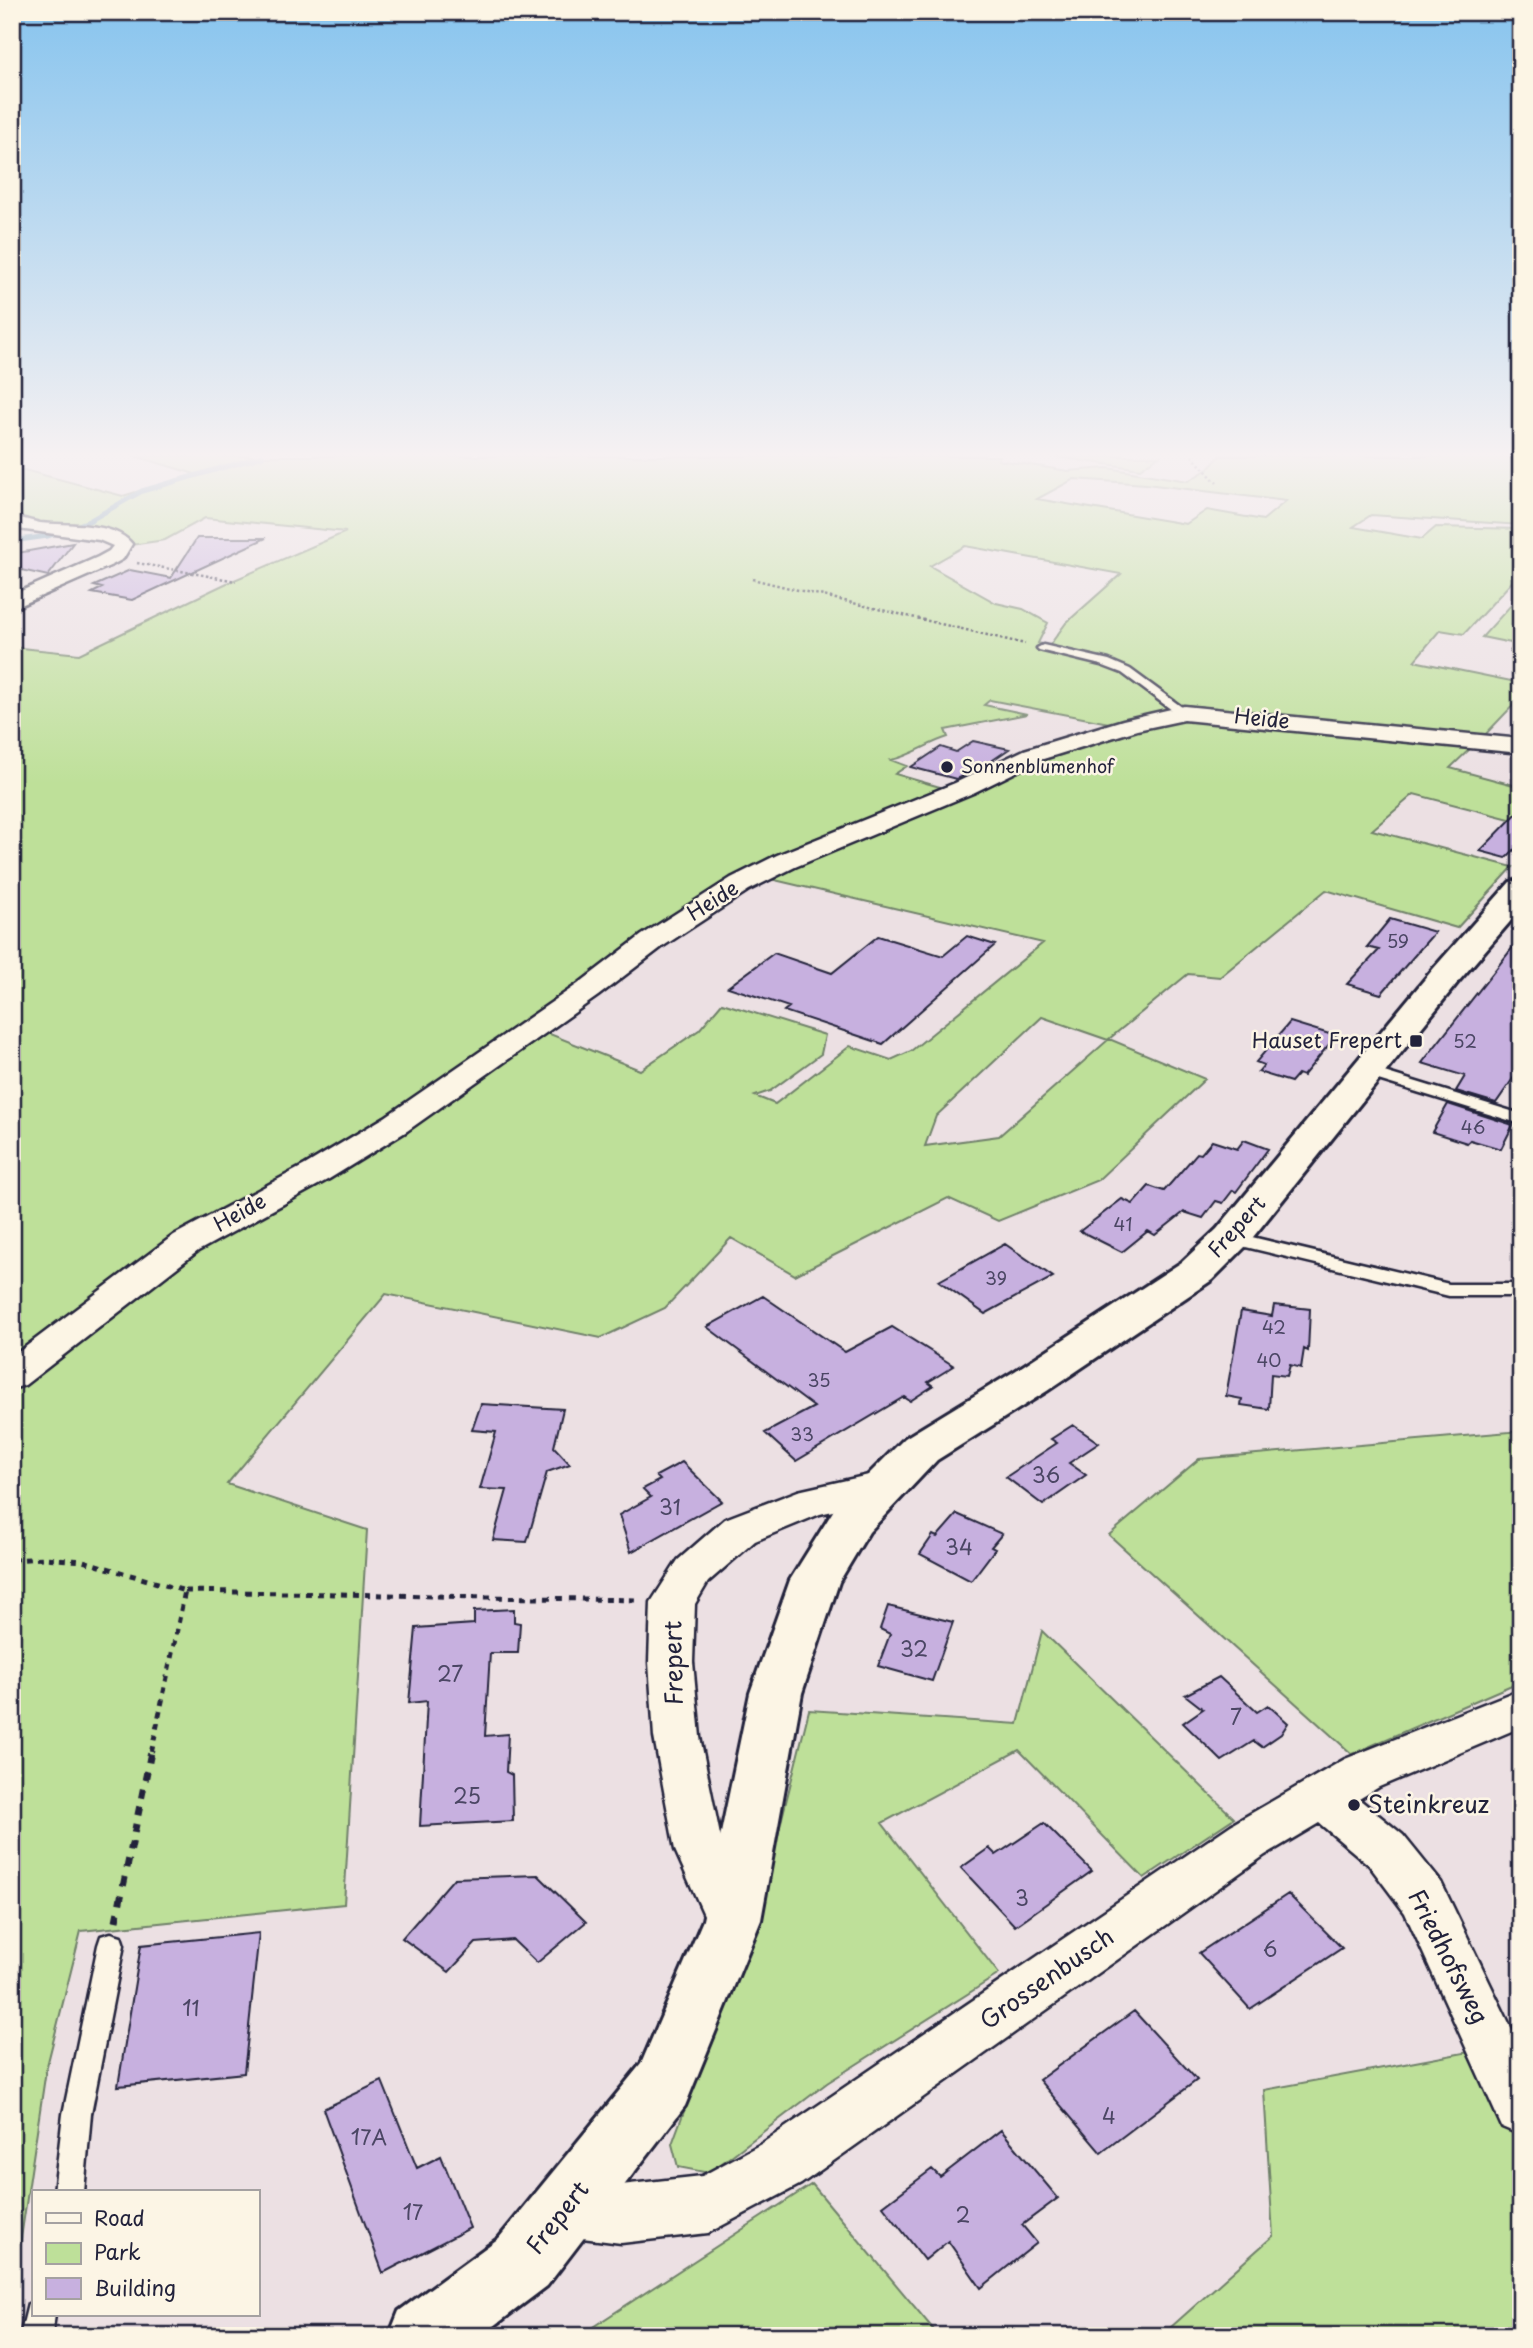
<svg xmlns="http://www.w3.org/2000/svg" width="1533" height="2348" viewBox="0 0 1533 2348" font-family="'Playpen Sans',sans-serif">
<rect width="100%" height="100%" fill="#ece0e3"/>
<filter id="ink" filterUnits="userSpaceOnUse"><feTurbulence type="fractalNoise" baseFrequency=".0143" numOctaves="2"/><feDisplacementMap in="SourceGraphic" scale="14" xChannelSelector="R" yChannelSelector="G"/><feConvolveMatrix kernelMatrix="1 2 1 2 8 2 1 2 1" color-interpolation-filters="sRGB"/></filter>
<g filter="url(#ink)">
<path fill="#bee099" stroke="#70816a" stroke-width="2" fill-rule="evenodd" d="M135,456H1000L998,460L1068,471L1107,468L1188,481L1208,469L1220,456H1521V525L1371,515L1353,527L1422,539L1436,527L1521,529V572L1464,634L1440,630L1414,661L1521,683V697L1482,738L1219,711L1114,724L990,700L984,705L1027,714L945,730L948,737C928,743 911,756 891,760L907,766L895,774L950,790L820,840L308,1164L203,1219L263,1212L545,1032L640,1070L699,1030L722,1003L825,1035L821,1054L770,1091L755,1096L775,1104L850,1046L891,1060L911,1051L1043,943L766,878L1061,752L1140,728L1191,718L1473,746L1450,768L1521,787V822L1414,794L1372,830L1513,867L1457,928L1326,890L1220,977L1188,974L1109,1039L1205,1079L1098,1180L998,1221L948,1198L795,1275L731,1238L665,1308L601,1338L386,1294L227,1484L367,1530L344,1904L81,1931L46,2070L20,2245L12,2247V647L79,654L225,584L346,532L205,518L165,540L131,545L127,540L27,522L12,514V472L24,470L123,496L195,474ZM1074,479L1146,484L1286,501L1263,520L1207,510L1186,524L1037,499ZM965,546L1121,574L1066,623L1049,646L1038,643L1048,623L1023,609L996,603L930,566ZM1042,1017L1108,1040L999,1136L925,1146L936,1116Z
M1050,456H1159L1140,469Z
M1521,594V645L1482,637Z
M1521,1431V1681L1352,1754L1109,1535L1199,1459Z
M1042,1631L1234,1818L1144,1878L1019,1750L882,1823L999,1974L827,2083L709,2173L678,2167L672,2144L701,2065L748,1954L809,1710L1018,1724Z
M1521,2049V2336H1161L1273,2236L1264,2090L1469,2052Z
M812,2184L939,2336H579Z"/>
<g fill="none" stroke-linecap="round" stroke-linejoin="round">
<path stroke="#6892ac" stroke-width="5" d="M12,541L48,536L89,521L142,491L263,456"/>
</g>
<path fill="#c7b0df" stroke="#22223b" stroke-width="2" d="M197,538H266L132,600L92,593L102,588L94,586L130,570L171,578Z
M73,543L48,576L12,568V554Z
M973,741L1009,749L984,766L956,779L911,767L941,747L956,752Z
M1521,809V843L1506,858L1480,851Z
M1390,919L1435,932L1381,994L1347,984L1379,950L1367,947Z
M878,936L943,956L967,936L995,945L883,1044L784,1011L789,1007L728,987L774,953L832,973Z
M1521,937V1067L1496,1103L1456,1091L1465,1076L1422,1063Z
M1290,1022L1336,1036L1303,1076L1298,1074L1291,1082L1258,1072L1264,1065L1256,1062Z
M1448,1104L1513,1125L1501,1149L1470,1140L1467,1143L1432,1132Z
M1244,1140L1268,1149L1236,1192L1233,1190L1223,1203L1216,1201L1203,1218L1184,1212L1155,1235L1148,1231L1122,1252L1080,1231L1122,1199L1133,1204L1149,1186L1164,1191L1197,1153L1201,1154L1212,1141L1237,1149Z
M1005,1244L1053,1277L985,1314L939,1281Z
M763,1296L845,1352L892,1327L954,1366L928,1382L933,1386L910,1401L904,1397L796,1461L765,1433L814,1407L707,1327Z
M1274,1305L1310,1309L1308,1351L1304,1349L1301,1368L1290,1365L1287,1376L1271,1374L1269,1409L1241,1405L1242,1399L1226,1396L1241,1311L1272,1316Z
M481,1404L563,1409L554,1447L570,1464L547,1472L527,1542L493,1540L507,1490L480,1489L496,1432L472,1430Z
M1073,1425L1099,1443L1069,1463L1086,1475L1043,1505L1006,1477L1057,1443L1051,1439Z
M682,1462L722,1501L631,1552L619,1515L651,1497L643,1489L660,1480L656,1476Z
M957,1514L1002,1534L991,1547L995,1549L971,1581L920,1554L933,1535L937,1537Z
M888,1606L953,1622L932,1681L878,1666L890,1634L880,1629Z
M514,1609V1622L520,1623L518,1653H490L485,1736L508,1734L506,1772L512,1775L513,1821L420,1826L427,1701L409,1703L416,1628L474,1624V1611Z
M1219,1677L1257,1712L1268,1705L1288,1723L1281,1734L1262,1747L1254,1741L1222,1761L1183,1723L1203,1709L1185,1695Z
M1044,1823L1092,1871L1015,1926L961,1868L989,1848L996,1855Z
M538,1875L586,1922L537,1963L513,1940L476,1943L449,1972L402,1938L454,1878Z
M1288,1894L1342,1948L1250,2009L1199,1953Z
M259,1933L244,2073L118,2086L141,1945Z
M1134,2011L1197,2080L1101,2153L1039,2080Z
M382,2081L417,2168L441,2156L470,2228L383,2273L323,2109Z
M1001,2130L1058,2198L1022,2225L1037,2243L981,2288L948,2241L925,2260L883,2206L932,2169L940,2177Z"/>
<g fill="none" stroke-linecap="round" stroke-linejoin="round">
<g stroke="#22223b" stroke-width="5">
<path id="lane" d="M1043,645L1109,660L1130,669L1190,713L1180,716L1122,673L1101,665L1039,650L1037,648Z
M1521,648V654L1512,651L1514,649Z
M1368,1067L1521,1114V1124L1362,1075L1360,1072Z
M1231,1232L1449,1284H1521V1296H1449L1225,1242L1222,1238Z
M111,1933L121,1936L124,1945L91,2114L84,2192H54L63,2114L98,1945L101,1936Z
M33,2302V2315H55L52,2336H20L28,2304Z"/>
</g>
<g stroke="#22223b" stroke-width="5">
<path id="street" d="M12,516C22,518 30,521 40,523C67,526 114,521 132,544L123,559L112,565L12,609V595L98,557L109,551L113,546L99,540L18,529L12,527Z
M1184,706L1521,739V753L1184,720L1137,730L1040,760L973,793L795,867L749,890L662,947L598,996L407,1131L329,1179L198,1251L25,1385L12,1389V1357L174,1235L305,1165L385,1117L578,984L642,935L731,878L777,855L955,783L1024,750L1123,720Z
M882,1472L896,1476L902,1486L896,1496L820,1514L755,1541L708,1582L695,1604L693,1662L700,1737L723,1850L756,1919L749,1935L731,1942L713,1935L675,1850L654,1737L649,1662L651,1602L678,1560L725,1519L798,1491Z
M1521,1689V1727L1379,1787L1359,1799L1403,1835L1441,1882L1521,2048V2135L1502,2127L1405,1913L1369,1865L1319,1823L1265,1855L801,2184L708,2233L621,2243L567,2236L547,2227L538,2207L547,2187L567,2178L621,2185L702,2176L761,2144L1231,1825L1345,1759Z"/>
</g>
<g stroke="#22223b" stroke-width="6">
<path id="secondary" d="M1521,880V909L1458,982L1245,1247L1212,1280L1047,1391L937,1460L869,1532L839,1582L802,1693L761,1920L685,2106L547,2286L481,2336H389L399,2311L499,2238L641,2064L703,1920L750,1693L790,1580L835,1508L905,1438L1015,1371L1182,1262L1217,1229L1434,968L1510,882Z"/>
</g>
<path stroke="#22223b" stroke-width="2.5" stroke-dasharray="2.5 2.5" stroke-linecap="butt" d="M1192,456L1217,483
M137,563L236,581
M752,579L1025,644"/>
<path stroke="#22223b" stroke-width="5" stroke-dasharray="6 6" stroke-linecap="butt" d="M12,1560L44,1558L83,1561L185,1591L151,1754
M185,1591L636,1600"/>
<path stroke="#22223b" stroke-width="7" stroke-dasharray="9 9" stroke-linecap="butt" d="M116,1921L151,1752"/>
<use href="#lane" fill="#fcf5e5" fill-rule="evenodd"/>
<use href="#street" fill="#fcf5e5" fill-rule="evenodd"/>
<use href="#secondary" fill="#fcf5e5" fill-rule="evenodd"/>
</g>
</g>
<linearGradient id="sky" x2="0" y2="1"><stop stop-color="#87c4ee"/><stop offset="0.58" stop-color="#f6f1f2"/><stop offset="1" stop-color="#f6f1f2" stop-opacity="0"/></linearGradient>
<rect width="1533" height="784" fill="url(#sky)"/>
<g fill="#22223b" stroke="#fcf5e5" stroke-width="2.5">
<circle cx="947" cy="767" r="7"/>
<rect x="1409" y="1034" width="14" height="14" rx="3.5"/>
<circle cx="1354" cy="1805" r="7"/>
</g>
<g text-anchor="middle" stroke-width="5" stroke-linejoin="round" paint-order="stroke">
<g font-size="18" fill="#22223b" stroke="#fcf5e5" text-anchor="start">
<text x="961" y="773">Sonnenblumenhof</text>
</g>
<g font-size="18" fill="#4b4664">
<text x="1398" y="948">59</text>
<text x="1465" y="1048">52</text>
<text x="1473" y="1134">46</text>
<text x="1123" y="1231">41</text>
<text x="996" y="1285">39</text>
<text x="1274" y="1334">42</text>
<text x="1269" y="1367">40</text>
<text x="819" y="1387">35</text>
<text x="802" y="1441">33</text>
</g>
<g font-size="21" fill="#22223b" stroke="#fcf5e5">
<text transform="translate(1262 719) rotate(6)" y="7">Heide</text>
<text transform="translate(713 901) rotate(-32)" y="7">Heide</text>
<text transform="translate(240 1213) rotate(-29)" y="7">Heide</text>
<text transform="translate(1237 1227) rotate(-48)" y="7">Frepert</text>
</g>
<g font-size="21" fill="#22223b" stroke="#fcf5e5" text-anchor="end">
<text x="1402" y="1048">Hauset Frepert</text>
</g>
<g font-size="21" fill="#4b4664">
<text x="1046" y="1483">36</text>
<text x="670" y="1515">31</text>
<text x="959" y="1555">34</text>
<text x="914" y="1657">32</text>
<text x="450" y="1682">27</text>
<text x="1236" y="1725">7</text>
<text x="467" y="1804">25</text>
<text x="1022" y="1906">3</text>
<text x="1270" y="1957">6</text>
<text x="191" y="2016">11</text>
<text x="1109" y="2124">4</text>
<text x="369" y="2145">17A</text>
<text x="413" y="2220">17</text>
<text x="963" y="2223">2</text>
</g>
<g font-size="24" fill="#22223b" stroke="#fcf5e5">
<text transform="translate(674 1663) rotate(-91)" y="8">Frepert</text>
<text transform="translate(1448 1957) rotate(63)" y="8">Friedhofsweg</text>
<text transform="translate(1047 1979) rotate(-35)" y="8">Grossenbusch</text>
<text transform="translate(558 2218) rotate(-52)" y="8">Frepert</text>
</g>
<g font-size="24" fill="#22223b" stroke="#fcf5e5" text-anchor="start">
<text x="1368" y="1813">Steinkreuz</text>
</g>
</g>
<rect width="1533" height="2348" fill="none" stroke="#fcf5e5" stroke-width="42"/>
<rect x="21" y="21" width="1491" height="2306" fill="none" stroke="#22223b" stroke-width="2.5" filter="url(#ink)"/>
<rect x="32" y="2190" width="228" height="126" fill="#fcf5e5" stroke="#a5a1a1" stroke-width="2"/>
<rect x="46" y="2213" width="35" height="10" fill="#fcf5e5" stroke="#a5a1a1" stroke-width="2"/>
<text x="94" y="2226" font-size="21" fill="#22223b">Road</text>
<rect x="46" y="2243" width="35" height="21" fill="#bee099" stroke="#a5a1a1" stroke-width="2"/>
<text x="94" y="2260" font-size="21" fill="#22223b">Park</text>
<rect x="46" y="2278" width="35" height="21" fill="#c7b0df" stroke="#a5a1a1" stroke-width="2"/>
<text x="94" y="2296" font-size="21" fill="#22223b">Building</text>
</svg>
